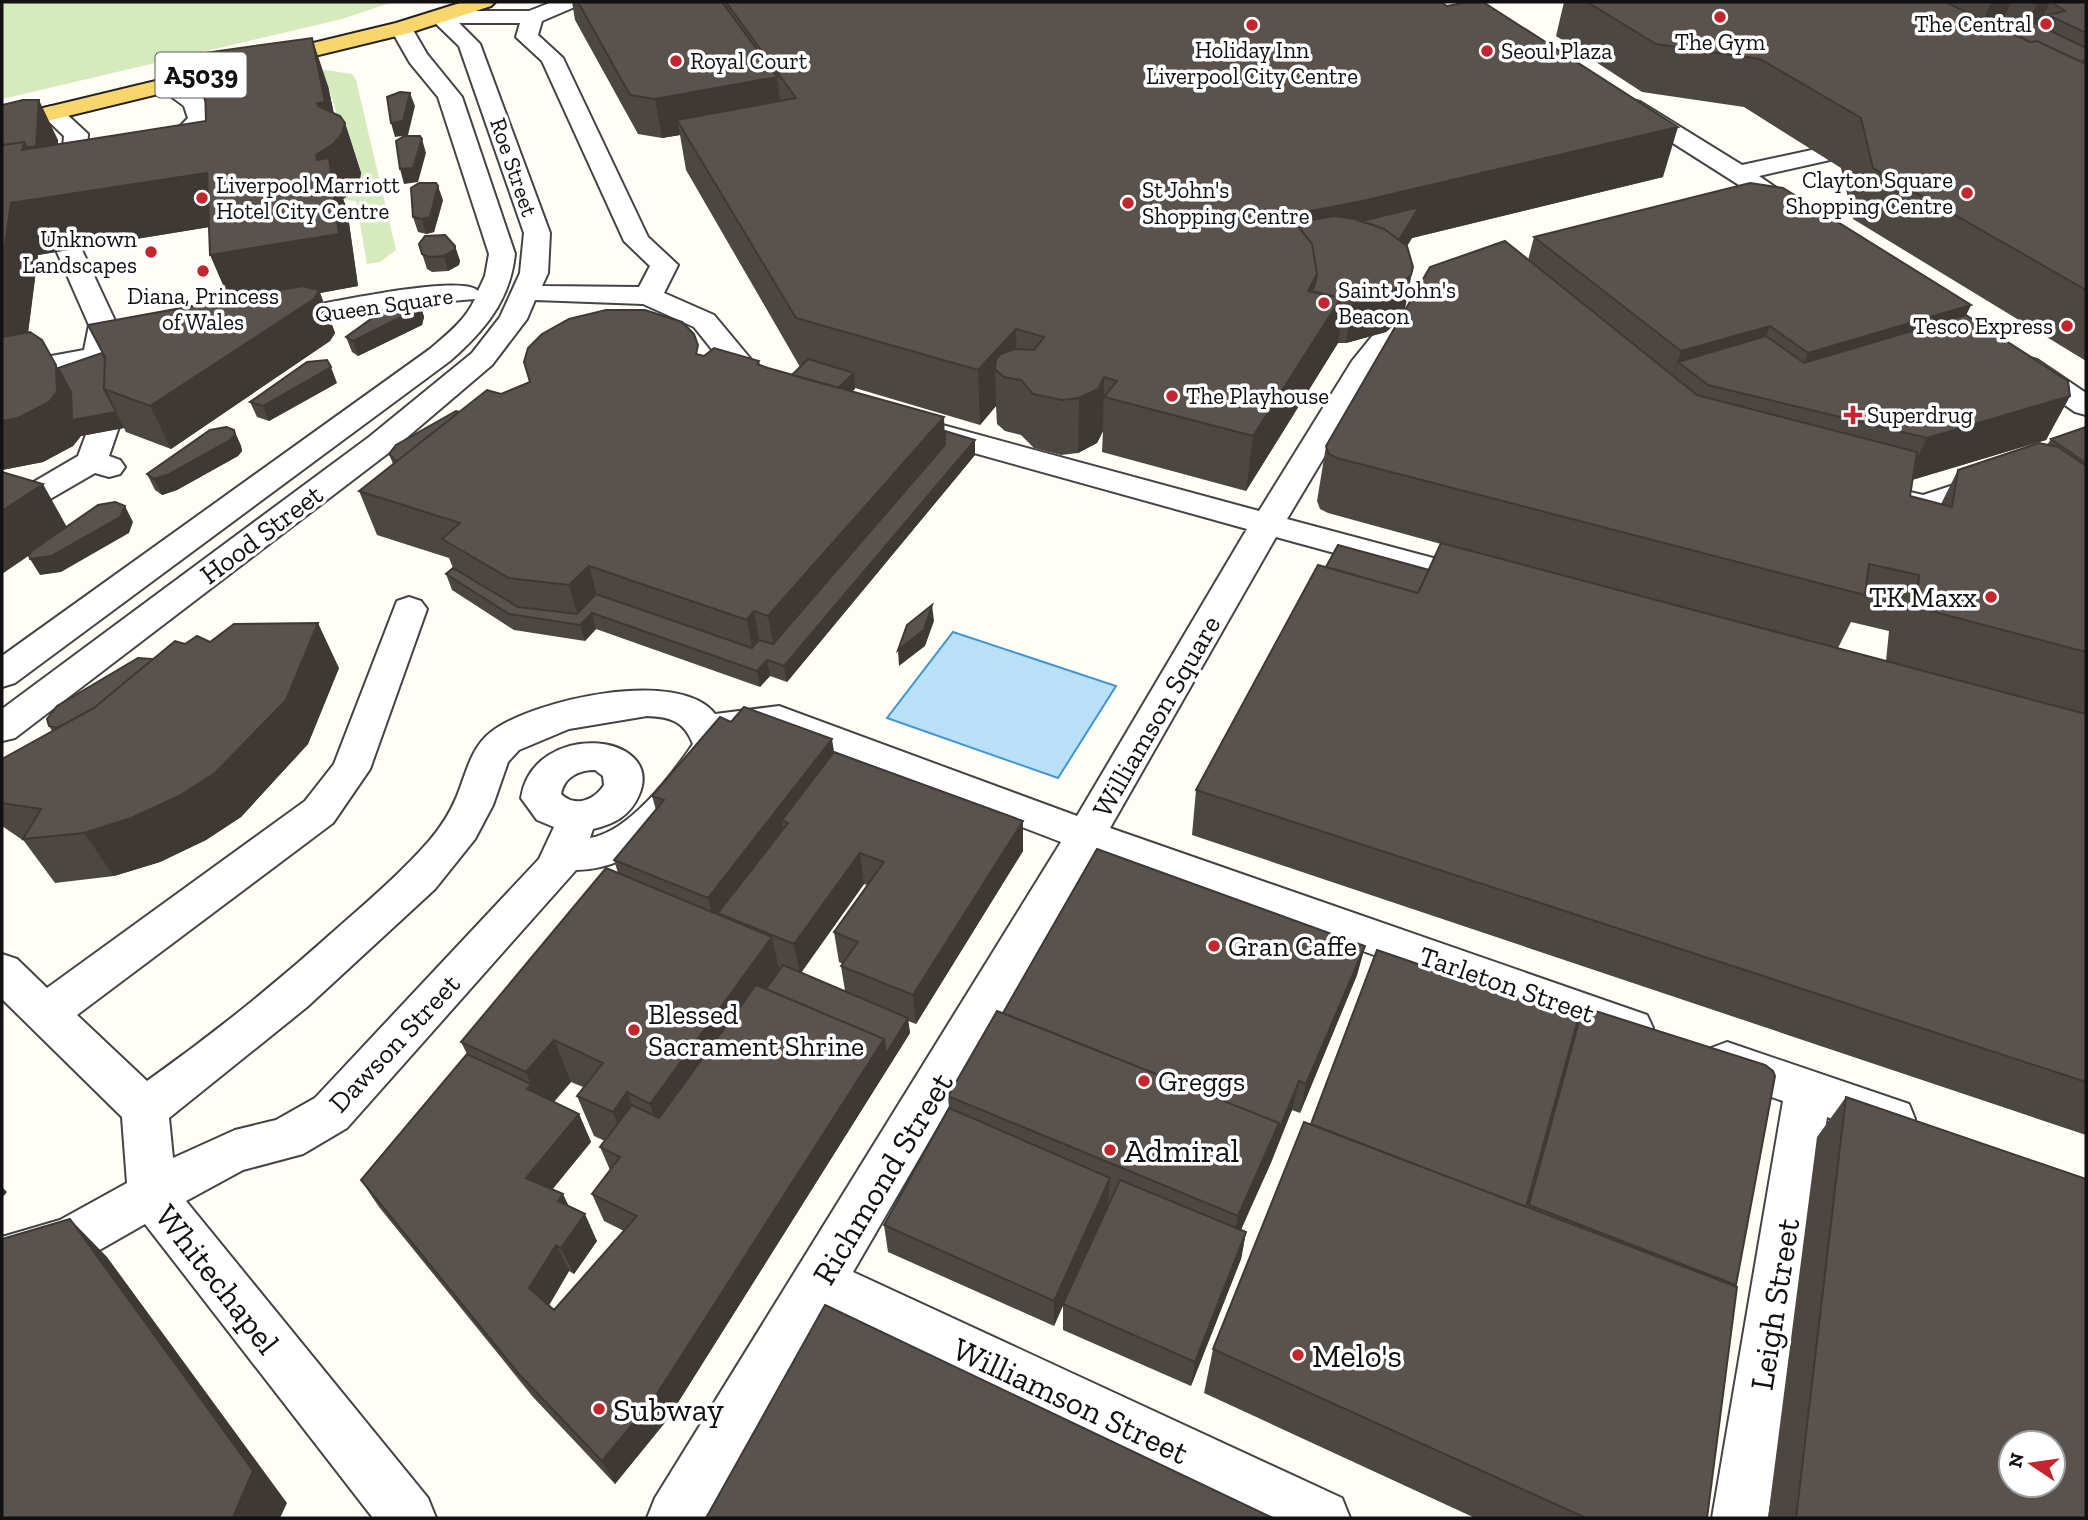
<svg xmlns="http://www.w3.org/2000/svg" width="2088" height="1520" viewBox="0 0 2088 1520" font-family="'Zilla Slab',serif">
<rect width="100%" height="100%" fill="#fffdf5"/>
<path fill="#d5ebbd" d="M2,2H393L342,19L2,99Z
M325,70L352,74L356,80L396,250L380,262L367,264L356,201L342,200L359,184L328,86L310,72Z"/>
<path fill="#b9e0f7" stroke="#3f96cf" stroke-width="2" d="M953,632L1116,686L1058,778L887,718Z"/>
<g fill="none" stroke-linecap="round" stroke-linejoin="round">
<g stroke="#444" stroke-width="4">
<path id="minor" d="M552,2H581L577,6L542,21L538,35L563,58L648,237L678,265L664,293L714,315L764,375L779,379L783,385L779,391L768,394L742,387L694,327L643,304L535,300L527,319L492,365L391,451L15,738L2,741V709L369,437L472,353L500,317L520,273L524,233L459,46L429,17L440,11H529ZM459,23H520L516,37L542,61L624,241L650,266L639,287L542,286L548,273L550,233L480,44Z
M401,22L409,23L427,54L462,97L515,254C510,301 484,331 450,361L15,683L2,687V656L430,349C447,334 465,321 475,299L403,305L275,331L265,328L261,322L265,316L275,313C305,308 462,272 478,291L485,276L489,254L438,97L410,63L390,28Z
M165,77L203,98L212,119C197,140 175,165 146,158L143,153L146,148L164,143L188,118L184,106L154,84Z
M1632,100L1640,102L1742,165L1821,148L1830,150L1833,155L1830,160L1759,176L1813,213L1809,218H1791L1624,112L1620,107L1624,102Z
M52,106L60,108L88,134L85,194L81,199H63L59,194L64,136L40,113L44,108Z
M69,242L78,244L82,250L117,325L114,345L134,341L144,344L149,350L144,356L111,363L109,374L121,421L109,456L120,460L125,467L120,474L109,477L95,473L45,502L2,511V491L25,487L78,456L91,421L80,369L2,383V365L84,350L89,325L56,250L60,244Z
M1422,285L1432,287L1436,293L1379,365L1287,519L1493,574L1498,582L1493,590L1481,593L1276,537L1110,828L1647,1015L1653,1028L1647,1041L1631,1047L1095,855L853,1272L1342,1498L1350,1518H1261L830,1312L707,1518H647L655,1498L1061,842L777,733L729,739L731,745C698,802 648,869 576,870L347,1128L303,1154L243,1170L186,1201L428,1498L436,1518H373L145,1224L89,1256L2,1285V1237L60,1220L127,1183L122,1117L2,999V954L17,959L47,988L305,801L334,764L397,601L409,597L421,601L427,609L370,769L333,823L77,1015L147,1081C212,1035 274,985 333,932C366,903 400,874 429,841C441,827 450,813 457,796C466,774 471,747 491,732C532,700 679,667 715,714L779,706L1077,816L1247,529L913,436L909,429L913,422L924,420L1259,511L1352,361L1412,287ZM647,716C671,717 684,721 693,744C672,775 629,832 590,838L593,829C614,824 630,816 639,795C666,732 533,719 521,798L537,820L554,827L539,859L315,1098L276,1120L235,1130L173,1158L169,1118L307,1007L435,889L475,839L493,805L508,762L519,750L569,729ZM595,770L603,776L604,785C595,800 575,808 561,794C564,777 579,770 595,770Z
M2027,357L2037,360L2086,393V415L2075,412L2017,372L2012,366L2017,360Z
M2086,442V461L1925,515L1873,503L1868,496L1873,489L1884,486L1923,495Z
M1727,1042L1909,1104L1915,1119L1909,1134L1892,1140L1827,1117L1768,1518H1712L1783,1101L1711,1076L1704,1062L1711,1048Z"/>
</g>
<g stroke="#222" stroke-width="4">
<path id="major" d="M463,2H495L491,6L409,33L2,132V118L396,23Z"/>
</g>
<use href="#minor" fill="#fff" fill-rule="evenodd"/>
<use href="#major" fill="#f9d66b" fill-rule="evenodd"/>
</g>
<path fill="#4d4742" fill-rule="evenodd" d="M572,2H1441L1663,177L1412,238L1407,246L1405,309L1528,260L1534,237L1971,305L1966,315L2070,396L2046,440L1912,480L1910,496L1941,504L1958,470L2047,445L2051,439L2086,427V1135L1192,835L1196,790L1326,567L1429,570L1441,544L1328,513L1320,509L1317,501L1326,446L1399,321L1386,332L1346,343H1338L1246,491L1102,452L1103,431L1097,443L1078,453L1061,455L1034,448L1021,435L1005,431L997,424L996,406L980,425L855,388L852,391L945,431L975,455L787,682L770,676L760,687L596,629L585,641L514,630L452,590L446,574L453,568L449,558L377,535L359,491L393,464L389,454L459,412L501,394L699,355L704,356L759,361L760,365L792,375L800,367L686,170L680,135L662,138L638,134L575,20ZM1851,622L1889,631L1886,661L1838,648Z
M1564,2H2086V361L1853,219L1841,168L1744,107L1642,92L1556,36ZM2003,20L2016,26L2012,27L2009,32L1989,23Z
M328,86L334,114L345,123L361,173L359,184L351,194L343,199L347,209L358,286L320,293L335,333L330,341L171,449L126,432L124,428L81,436L73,446L43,462L2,470V105L58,140V144L206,121ZM209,227L229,300L88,325L102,353L58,368L28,332L38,255Z
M443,200L434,232L426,234L418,232L413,217Z
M419,244L455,246L460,261L459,265L448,271L432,272L427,269Z
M419,301L424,317L422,325L358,356L352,352L346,337Z
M337,383L269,421L257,417L250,402Z
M234,430L241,446L242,451L238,456L177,490L162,495L155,490L147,474Z
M210,642L339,668L308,744L241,817L206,840L160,862L114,876L55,883L24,841L2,826V759L52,731L49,726L153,659L185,644Z
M731,722L834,752L1023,851L916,1024L908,1021L910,1033L667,1420L615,1484L533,1397L379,1207L361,1180L467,1054L461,1042L618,873L614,860L656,810L652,796ZM864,884L867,885L834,932L839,962L843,964L841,966L845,991L801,973ZM571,1082L583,1087L577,1096L594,1136L605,1141L600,1147L610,1170L592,1194L604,1221L624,1231L554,1310L549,1305L569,1271L574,1274L597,1241L569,1206L552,1190L591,1142L579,1114L554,1102Z
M1365,946L1357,975L1300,1113L1292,1110L1241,1230L1246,1232L1241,1259L1191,1386L1063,1330V1305L1054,1326L888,1252L884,1225L949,1108L948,1096L1003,1013Z
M1583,1007L1736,1285L1735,1287L1707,1518H1475L1204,1393L1213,1349L1311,1124L1578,1019Z
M1846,1097L2086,1518H1768L1817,1137Z"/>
<path fill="#3f3936" d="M1991,2H2011L2003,20L1981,25Z
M2050,2L2038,27L2025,30L2037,4Z
M312,38L328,86L339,138L345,123L361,173L359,184L351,194L343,199L347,209L358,286L320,293L335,333L330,341L171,449L150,406L233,308L210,255L334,210L316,155L317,103Z
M777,77L782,116L677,120L680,135L662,138L655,99Z
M410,93L415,106L408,135L395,137L391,123Z
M39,100L58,140L56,187L207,173L228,224L38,255L25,357L2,361V199L24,142L29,147Z
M1678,127L1663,177L1412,238L1388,277L1312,261L1289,215Z
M422,139L426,153L418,182L404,184L400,169Z
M438,186L443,200L434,232L426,234L422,219Z
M455,246L460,261L459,265L448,271L444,256Z
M1413,267L1405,309L1403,317L1386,332L1346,343L1353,300Z
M1317,274L1313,298L1308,291Z
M1341,298L1337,322L1342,314L1338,343L1246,491L1253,436Z
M419,301L424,317L422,325L358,356L353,341Z
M1971,305L1945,358L1787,404L1808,353Z
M1770,326L1749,379L1678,362L1663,405L1681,351Z
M1016,329L1017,380L995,369L996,406L980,425L978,370Z
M56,365L79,408L116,412L124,428L81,436L73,446L43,462L2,470V421Z
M331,367L337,383L269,421L263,406Z
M854,373L855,389L830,413L816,408Z
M1104,377L1103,431L1097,443L1078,453L1079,398Z
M2070,396L2046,440L1905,482L1927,438Z
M944,417L946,461L776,660L768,616Z
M234,430L241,446L242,451L238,456L177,490L162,495L154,479Z
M975,440V455L787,682L784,666Z
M43,484L68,529L2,574V511Z
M125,506L133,522L129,533L61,572L40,575L30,559Z
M589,566L601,610L592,613L596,629L585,641L569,585Z
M932,605L934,621L925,646L899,666L898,650Z
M754,611L762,656L755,664L747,620Z
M318,623L339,668L308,744L241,817L206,840L160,862L114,876L84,833Z
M767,660L770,676L760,687L757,671Z
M832,739L839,783L788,823L782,820L787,851L718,913L723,936L719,941L708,898Z
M1023,821V851L916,1024L913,995Z
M860,853L864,884L800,974L794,944Z
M772,937L781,979L664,1144L650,1104Z
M1365,946L1357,975L1300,1113L1306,1084Z
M908,1018L910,1033L667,1420L615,1484L602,1461L884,1039Z
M554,1040L571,1082L540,1117L527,1089L531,1084L526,1072Z
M1299,1081L1292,1110L1271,1163L1230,1254L1238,1216Z
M627,1092L643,1133L629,1152L613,1112Z
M579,1114L591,1142L539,1205L526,1178Z
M1110,1178L1108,1205L1054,1326V1301Z
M2,1187L7,1192L2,1198Z
M563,1194L576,1221L558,1201Z
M585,1214L597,1241L574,1274L561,1248Z
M70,1219L107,1257L287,1503L280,1518H229Z
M1246,1232L1241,1259L1191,1386L1195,1362Z
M556,1245L569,1271L544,1314L529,1288Z"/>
<path fill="#5a524d" stroke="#3f3936" stroke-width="2" fill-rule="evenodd" d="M578,2H722L777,77L655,99L630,95Z
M726,2H1441L1447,6L1468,2H1483L1678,127L1358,202L1289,215L1312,244L1317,274L1308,291L1341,298L1253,436L1104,397L1117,381L1104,377L1098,389L1079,398L1062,400L1033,394L1021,380L1004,377L995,369L996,359L1001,354L1014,349L1034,350L1044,337L1016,329L978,370L796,318L677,120L796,98Z
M1587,2H1945L2030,42L2037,41L2086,64V290L1873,168L1861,118L1760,59L1656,44Z
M2031,2H2049L2037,4Z
M2051,2H2086V33L2048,15L2065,11Z
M2032,22L2086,48V60L2079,61L2037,41L2030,42L2014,34L2022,32L2012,27Z
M312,38L325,102L317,103L318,106L340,116L345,123L342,134L333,144L316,155L317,160L329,158L339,234L210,255L207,173L11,203L2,265V145L24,142L22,150L206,121L204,53Z
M400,92L410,93L403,121L391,123L387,97Z
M23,100H39L36,146L29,147V148L28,149L24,142L2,145V105Z
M404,136H420L422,139L413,168L400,169L396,141Z
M419,183H436L438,186L430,217L422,219L413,217L411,188Z
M1750,183L1783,188L1971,305L1808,353L1770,326L1681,351L1534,237Z
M1419,207L1399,240L1384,229L1362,221Z
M1334,216L1355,219L1384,229L1407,246L1413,267L1411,275L1394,290L1353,300H1340L1341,298L1312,291L1315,284L1317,274L1312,244L1296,223Z
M445,235L455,246V250L444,256L428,257L422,254L419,244L425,236Z
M1505,241L1697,395L1917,452L1910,496L1952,507L1958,470L2039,443L2058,447L2086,466V652L1916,607L1919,575L1869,564L1865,595L1337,458L1329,454L1326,446L1430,267Z
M302,286L319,290L314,299L150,406L104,389L105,357L88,325Z
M410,298L419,301L417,309L353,341L346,337L396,301Z
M606,310H645L682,322L694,334L698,345L696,354L704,356L714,348L759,361L757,364L768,368L944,417L768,616L754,611L747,620L589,566L569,585L509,578L442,539L460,523L359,491L487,390L501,394L530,382L524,362L528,348L542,334L569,319Z
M1338,313L1342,314L1337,322Z
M1966,315L2068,381L2070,396L1927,438L1708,385L1678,362L1766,336L1804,363Z
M30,332L42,340L56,365L57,392L49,402L18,418L2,421V337Z
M102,353L105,358L104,389L116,412L72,420L71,392L58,368Z
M808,359L854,373L838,388L792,375Z
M327,360L331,367L263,406L250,402L307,362Z
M456,411L459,412L397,461H396L389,454L396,445Z
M226,427L234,430L235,435L230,440L169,474L154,479L147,474L210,430Z
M2086,427V463L2051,439Z
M945,431L975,440L784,666L767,660L757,671L592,613L580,625L509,614L446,574L453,568L518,607L577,614L596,594L752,648L759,640L773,644L945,445Z
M2,472L43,484L2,511Z
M115,502L125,506L120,517L51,556L30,559L29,555L33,550L98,505Z
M1441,543L2086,714V1082L1196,790L1318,565L1418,593Z
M1338,545L1429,570L1418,593L1326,567Z
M932,605L924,630L898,650L907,625Z
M318,623L286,700L215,773L179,796L131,818L84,833L23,839L41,809L2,803V759L94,708L175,641L185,644L197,636L210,642L234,624Z
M138,658L153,659L94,708L57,728L49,726L47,719L57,706Z
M744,707L832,739L708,898L614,860L664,800L652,796L720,717L731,722Z
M834,752L1023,821L913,995L841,966L858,942L834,932L884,862L860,853L794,944L718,913L788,823L782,820Z
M1097,849L1365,946L1306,1084L1299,1081L1277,1135L1279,1123L1003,1013Z
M606,868L772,937L650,1104L627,1092L613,1112L577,1096L603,1063L554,1040L526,1072L461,1042Z
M1377,950L1578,1019L1526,1207L1311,1124Z
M783,965L908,1018L886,1054L884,1039L766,989Z
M756,985L884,1039L655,1397L602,1461L518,1373L361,1180L467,1054L531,1084L527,1089L579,1114L526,1178L563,1194L558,1201L585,1214L561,1248L556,1245L529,1288L554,1310L637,1216L592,1194L620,1157L600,1147L632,1105L659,1118Z
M1583,1007L1765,1065L1773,1071L1775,1076L1736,1285L1529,1205Z
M997,1011L1279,1123L1238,1216L948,1096Z
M1846,1097L2086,1179V1518H1796ZM2011,1443H2053V1485H2011Z
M949,1108L1110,1178L1054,1301L884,1225Z
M1304,1122L1737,1287L1707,1518H1586L1213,1349Z
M1120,1180L1246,1232L1195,1362L1063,1304Z
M70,1219L253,1471L233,1517L229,1518H2V1239Z
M825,1305L1273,1518H706Z"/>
<g fill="#c4262e" stroke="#fff" stroke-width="2.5">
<circle cx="1720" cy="17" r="7"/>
<circle cx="2046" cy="24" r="7"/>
<circle cx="1252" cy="25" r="7"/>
<circle cx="1487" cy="51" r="7"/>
<circle cx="676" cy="61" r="7"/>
<circle cx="1967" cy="193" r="7"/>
<circle cx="202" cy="198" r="7"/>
<circle cx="1128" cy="203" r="7"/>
<circle cx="151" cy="252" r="7"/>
<circle cx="203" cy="271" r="7"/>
<circle cx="1324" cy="303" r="7"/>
<circle cx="2067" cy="326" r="7"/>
<circle cx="1172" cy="396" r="7"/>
<path d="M1849.5 404.5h7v7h7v7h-7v7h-7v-7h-7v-7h7z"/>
<circle cx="1991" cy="597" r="7"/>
<circle cx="1214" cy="946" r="7"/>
<circle cx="634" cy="1030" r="7"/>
<circle cx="1144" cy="1081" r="7"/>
<circle cx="1110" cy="1150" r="7"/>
<circle cx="1298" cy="1355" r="7"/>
<circle cx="599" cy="1409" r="7"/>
</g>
<g text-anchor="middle" stroke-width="7" stroke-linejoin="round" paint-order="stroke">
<g font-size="23" fill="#111" stroke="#fff" text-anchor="start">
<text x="2032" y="32" text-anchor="end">The Central</text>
<text x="1720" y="50" text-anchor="middle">The Gym</text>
<text x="1252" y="58" text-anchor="middle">Holiday Inn<tspan x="1252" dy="26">Liverpool City Centre</tspan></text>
<text x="1501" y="59">Seoul Plaza</text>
<text x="690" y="69">Royal Court</text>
<text x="1953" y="188" text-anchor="end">Clayton Square<tspan x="1953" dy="26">Shopping Centre</tspan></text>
<text x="216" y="193">Liverpool Marriott<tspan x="216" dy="26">Hotel City Centre</tspan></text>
<text x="1142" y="198">St John's<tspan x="1142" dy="26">Shopping Centre</tspan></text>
<text x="137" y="247" text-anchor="end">Unknown<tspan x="137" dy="26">Landscapes</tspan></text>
<text x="1338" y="298">Saint John's<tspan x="1338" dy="26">Beacon</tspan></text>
<text x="203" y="304" text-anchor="middle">Diana, Princess<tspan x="203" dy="26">of Wales</tspan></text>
<text x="2053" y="334" text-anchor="end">Tesco Express</text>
<text x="1186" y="404">The Playhouse</text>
<text x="1867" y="423">Superdrug</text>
</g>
<g font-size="23" fill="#111" stroke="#fff">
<text transform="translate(514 167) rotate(71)" y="8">Roe Street</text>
<text transform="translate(384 305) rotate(-8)" y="8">Queen Square</text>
</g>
<rect fill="#fff" stroke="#585858" stroke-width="2" x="155.5" y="52.5" width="91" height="45" rx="5"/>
<g font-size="26" font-weight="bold" fill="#111">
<text x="201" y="84">A5039</text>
</g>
<g font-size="28" fill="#111" stroke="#fff">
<text transform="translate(261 534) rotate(-37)" y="10">Hood Street</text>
<text transform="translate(1156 716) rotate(-60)" y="10">Williamson Square</text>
<text transform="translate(1507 984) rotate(19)" y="10">Tarleton Street</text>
<text transform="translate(394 1043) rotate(-47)" y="10">Dawson Street</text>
</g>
<g font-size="28" fill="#111" stroke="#fff" text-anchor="start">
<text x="1977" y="607" text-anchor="end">TK Maxx</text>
<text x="1228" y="956">Gran Caffe</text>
<text x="648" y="1024">Blessed<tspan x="648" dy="32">Sacrament Shrine</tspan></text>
<text x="1158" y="1091">Greggs</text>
</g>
<g font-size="33" fill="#111" stroke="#fff" text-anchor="start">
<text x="1124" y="1162">Admiral</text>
<text x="1312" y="1367">Melo's</text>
<text x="613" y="1421">Subway</text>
</g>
<g font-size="33" fill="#111" stroke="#fff">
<text transform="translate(882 1178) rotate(-59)" y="12">Richmond Street</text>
<text transform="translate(218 1279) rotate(52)" y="12">Whitechapel</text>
<text transform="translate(1774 1304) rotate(-81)" y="12">Leigh Street</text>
<text transform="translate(1071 1400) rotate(25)" y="12">Williamson Street</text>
</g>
</g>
<rect width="2088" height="1520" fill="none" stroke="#111111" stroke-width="7"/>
<g transform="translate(2032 1464) rotate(283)"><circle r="33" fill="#ffffff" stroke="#a0a0a0" stroke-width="2"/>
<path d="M0-5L12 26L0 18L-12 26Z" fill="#c4262e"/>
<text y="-10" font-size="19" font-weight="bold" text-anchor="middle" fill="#111111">N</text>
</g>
</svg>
